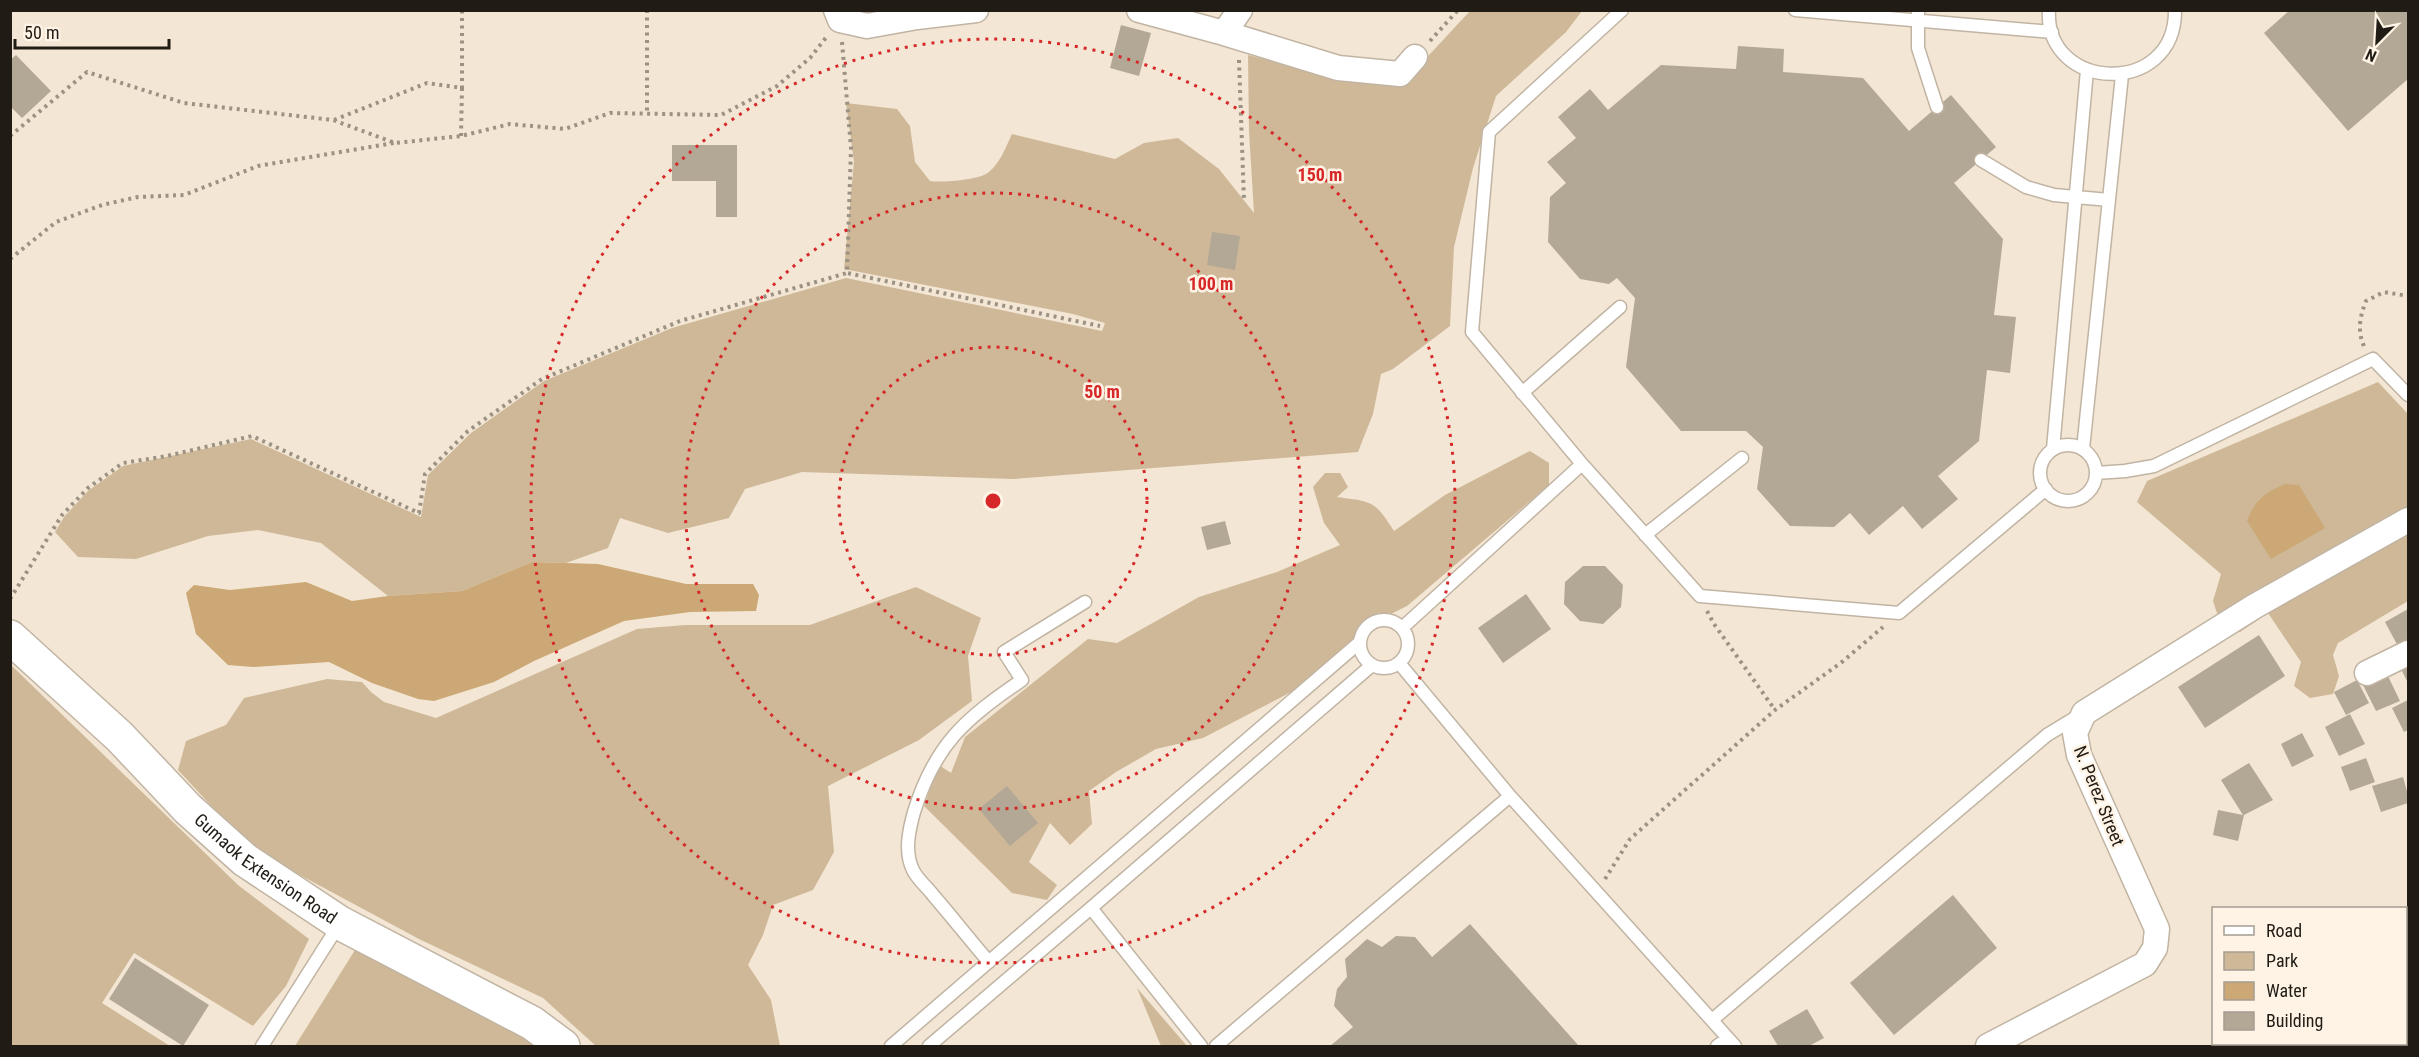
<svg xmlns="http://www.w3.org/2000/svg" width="2419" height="1057" viewBox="0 0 2419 1057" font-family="'Roboto Condensed',sans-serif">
<rect width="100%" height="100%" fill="#f3e6d4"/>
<path fill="#ceb898" d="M1470,11H1582L1566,32L1496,96L1473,168L1454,247L1450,326L1393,369L1381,374L1373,414L1358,452L1014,479L802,472L745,489L729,518L668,533L620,518L608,548L566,563L532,562L462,591L388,596L321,543L258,530L208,536L136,559L78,557L55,532L64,517L88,491L123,466L251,439L421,517L428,475L471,433L544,381L672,328L846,278L1102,331L1105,323L1073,314L844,269L854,162L846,103L897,109L910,126L915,162L930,181C942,183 975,180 986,174C999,166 1006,147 1012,134L1115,159L1144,143L1178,138L1219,169L1254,213L1249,131L1248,55L1335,77L1404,82Z
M2378,382L2408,414V601L2338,643L2333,655L2339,676L2333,694L2310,698L2294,686L2301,662L2268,613L2240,632L2219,619L2213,601L2221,574L2137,502L2147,481Z
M1530,451L1549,463V485L1407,606L1375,622L1318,678L1203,738L1156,749L1116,772L1089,791L1092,824L1070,845L1050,823L1029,862L1057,885L1047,900L1012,893L924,806L939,765L951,773L965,737L1088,639L1117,643L1199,597L1277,572L1340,545L1324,523L1313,487L1325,473H1340L1348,487L1337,497C1373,502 1374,500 1394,531L1445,495Z
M916,587L981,618L968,656L972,701L919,740L828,786L834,852L813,890L773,905L763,935L748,965L771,1000L780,1046H596L543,998L419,939L272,860L229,825L178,770L186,741L226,725L244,698L327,679L362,682L371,692L384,702L436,718L637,629L685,625H810Z
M11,665L238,885L309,939L286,986L253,1026L134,953L102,1003L170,1046H11Z
M355,950L471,1004L541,1046H295Z
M1137,988L1187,1046H1161Z"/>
<path fill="#cba875" d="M2285,484L2299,485L2325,528L2271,559L2247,521C2255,500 2264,493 2285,484Z
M532,562L598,564L686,584H753L759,595L756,611L690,612L624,621L534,661L494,682L434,701L418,699L372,683L329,662L253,667L228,665L196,634L186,593L194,585L230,590L306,582L352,601L388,596L462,591Z"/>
<path fill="#b3a796" d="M2290,10H2408V79L2348,131L2264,33Z
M1121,25L1151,33L1139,76L1110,68Z
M1738,46L1784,49L1783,72L1863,78L1909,131L1951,95L1996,147L1954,183L2003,239L1994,315L2016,317L2010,373L1987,370L1979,441L1938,476L1958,499L1922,529L1903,506L1869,535L1850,513L1834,527L1790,526L1757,489L1763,447L1746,431H1681L1626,367L1635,298L1617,278L1609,284L1580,279L1548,242L1550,197L1566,183L1547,162L1576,138L1558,117L1590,89L1608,110L1661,65L1736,69Z
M16,55L51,91L22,118L10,106V60Z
M672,145H737V217H716V181H672Z
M1212,232L1240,236L1235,270L1207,265Z
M1225,521L1231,544L1207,550L1201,527Z
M1583,566H1605L1623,585L1621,607L1603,624L1580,621L1564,604L1565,582Z
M1526,594L1551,629L1503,663L1478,628Z
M2408,609V646L2400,650L2385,622Z
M2259,635L2285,676L2205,728L2178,687Z
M2408,660V683L2399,665Z
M2386,672L2400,701L2376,711L2362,683Z
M2357,680L2369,703L2346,715L2334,692Z
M2408,700V730L2404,732L2392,708Z
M2350,714L2365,744L2339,756L2325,727Z
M2302,733L2314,756L2292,767L2281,744Z
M2366,758L2375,782L2350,791L2341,767Z
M2249,763L2273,800L2244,815L2238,841L2213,835L2218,810L2243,815L2221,780Z
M2403,777L2408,795V803L2381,812L2372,786Z
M1007,786L1038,823L1010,846L979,809Z
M1953,895L1997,948L1894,1035L1850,983Z
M1470,924L1579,1046H1330L1353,1027L1334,1006L1337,989L1347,977L1345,959L1367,939L1382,947L1396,936L1415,937L1432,957Z
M135,958L209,1005L183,1046L109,999Z
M1807,1009L1824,1038L1809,1046H1778L1769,1031Z"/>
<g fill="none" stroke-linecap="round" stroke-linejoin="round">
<g stroke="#c1b4a3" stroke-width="15">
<path id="lane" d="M1622,10L1489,132L1472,332L1582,464L1700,596L1899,613L2046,489
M1795,10L2052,32
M1918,10V48L1937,107
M2049,10C2044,92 2176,98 2175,10
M1981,160L2026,187L2054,195L2109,200
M1522,393L1620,307
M2040 473a28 28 0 1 1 56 0a28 28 0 1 1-56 0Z
M2053,449L2087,70
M2083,449L2122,75
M2096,473L2125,471L2154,466L2373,359L2408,395
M1645,535L1742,458
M1360 644a24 24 0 1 1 48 0a24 24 0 1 1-48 0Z
M1402,628L1582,464
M1399,663L1510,796L1735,1046
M1091,908L1372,665
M989,962C970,940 952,917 933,895C927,887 917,879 913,870C904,852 909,830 914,812C935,744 965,719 1022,680L1004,652L1085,602
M1712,1020L2047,735L2080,715
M262,1046L340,923
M891,1046L1360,642
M929,1046L1091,908L1201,1046
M1216,1046L1510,796
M1717,1046L1728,1038"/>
</g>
<g stroke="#c1b4a3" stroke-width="27">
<path id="street" d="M836,10L840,20L867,26L917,17L976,10
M1139,10L1224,33L1338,68L1400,74L1415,57
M1224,33L1240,10
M2367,673L2408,653
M1988,1046L2145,964L2155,948L2157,929L2079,755L2075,733L2084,713L2255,606L2408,520"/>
</g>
<g stroke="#c1b4a3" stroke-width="36">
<g id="secondary">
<path id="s1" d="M10,637L120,737L188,809L245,860L340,923L532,1023L563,1046"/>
</g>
</g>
<path stroke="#9b9284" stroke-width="4" stroke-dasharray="3 4.5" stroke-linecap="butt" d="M647,10V113
M1430,41L1458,10
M842,42L851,148L847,273L1100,326
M1239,60L1244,201
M334,120L427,83L462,88V10
M10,136L87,72L184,103L333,120L395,143L461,136L510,124L565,129L610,113L721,115L777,86L810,58L828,35
M461,136L462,88
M10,259L56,222L102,205L138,197L184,195L258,166L394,143
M2364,346C2357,331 2360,316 2366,301L2384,292L2408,296
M10,599L62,515L88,488L123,463L167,456L252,436L419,513L425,474L468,431L542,379L680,321L847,273
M1707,611L1714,624L1775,710
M1605,879L1630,839L1775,710L1842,662L1883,627"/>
<use href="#lane" stroke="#fff" stroke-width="12"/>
<use href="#street" stroke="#fff" stroke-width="24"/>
<use href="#secondary" stroke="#fff" stroke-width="33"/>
</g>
<g fill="none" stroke="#d62828" stroke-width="3" stroke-dasharray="3 6">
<circle cx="993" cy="501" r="154"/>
<circle cx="993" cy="501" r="308"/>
<circle cx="993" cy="501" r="462"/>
</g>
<g text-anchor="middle" stroke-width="5" stroke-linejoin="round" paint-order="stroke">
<g font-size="18" fill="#201c15" stroke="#fef3e5">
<text transform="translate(2099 796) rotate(68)" y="6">N. Perez Street</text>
<text dy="6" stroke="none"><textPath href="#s1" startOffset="346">Gumaok Extension Road</textPath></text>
</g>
</g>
<circle cx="993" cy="501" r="9" fill="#d62828" stroke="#fef3e5" stroke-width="3"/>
<g font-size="18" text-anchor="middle" font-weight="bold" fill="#d62828" stroke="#fef3e5" stroke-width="5" stroke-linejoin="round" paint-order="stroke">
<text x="1320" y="181">150 m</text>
<text x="1211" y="290">100 m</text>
<text x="1102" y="398">50 m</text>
</g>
<rect width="2419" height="1057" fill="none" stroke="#201c15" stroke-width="24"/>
<rect x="2212" y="907" width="195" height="138" fill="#fef3e5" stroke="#a59d92" stroke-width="1.5"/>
<rect x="2224" y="926" width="30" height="9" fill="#ffffff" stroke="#a59d92" stroke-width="1.5"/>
<text x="2266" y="937" font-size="18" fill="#201c15">Road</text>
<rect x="2224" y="952" width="30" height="18" fill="#ceb898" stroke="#a59d92" stroke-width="1.5"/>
<text x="2266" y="967" font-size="18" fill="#201c15">Park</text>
<rect x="2224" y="982" width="30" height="18" fill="#cba875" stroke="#a59d92" stroke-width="1.5"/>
<text x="2266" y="997" font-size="18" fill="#201c15">Water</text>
<rect x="2224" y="1012" width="30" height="18" fill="#b3a796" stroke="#a59d92" stroke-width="1.5"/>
<text x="2266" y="1027" font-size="18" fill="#201c15">Building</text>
<g transform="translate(2377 42) rotate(204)" stroke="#fef3e5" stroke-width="4.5" paint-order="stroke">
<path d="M0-4.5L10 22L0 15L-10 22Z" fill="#201c15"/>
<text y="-9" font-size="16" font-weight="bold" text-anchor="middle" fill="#201c15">N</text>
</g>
<path d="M15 39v9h154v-9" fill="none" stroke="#201c15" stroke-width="3"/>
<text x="24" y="39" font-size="18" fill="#201c15" stroke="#fef3e5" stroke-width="4.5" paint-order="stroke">50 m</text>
</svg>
